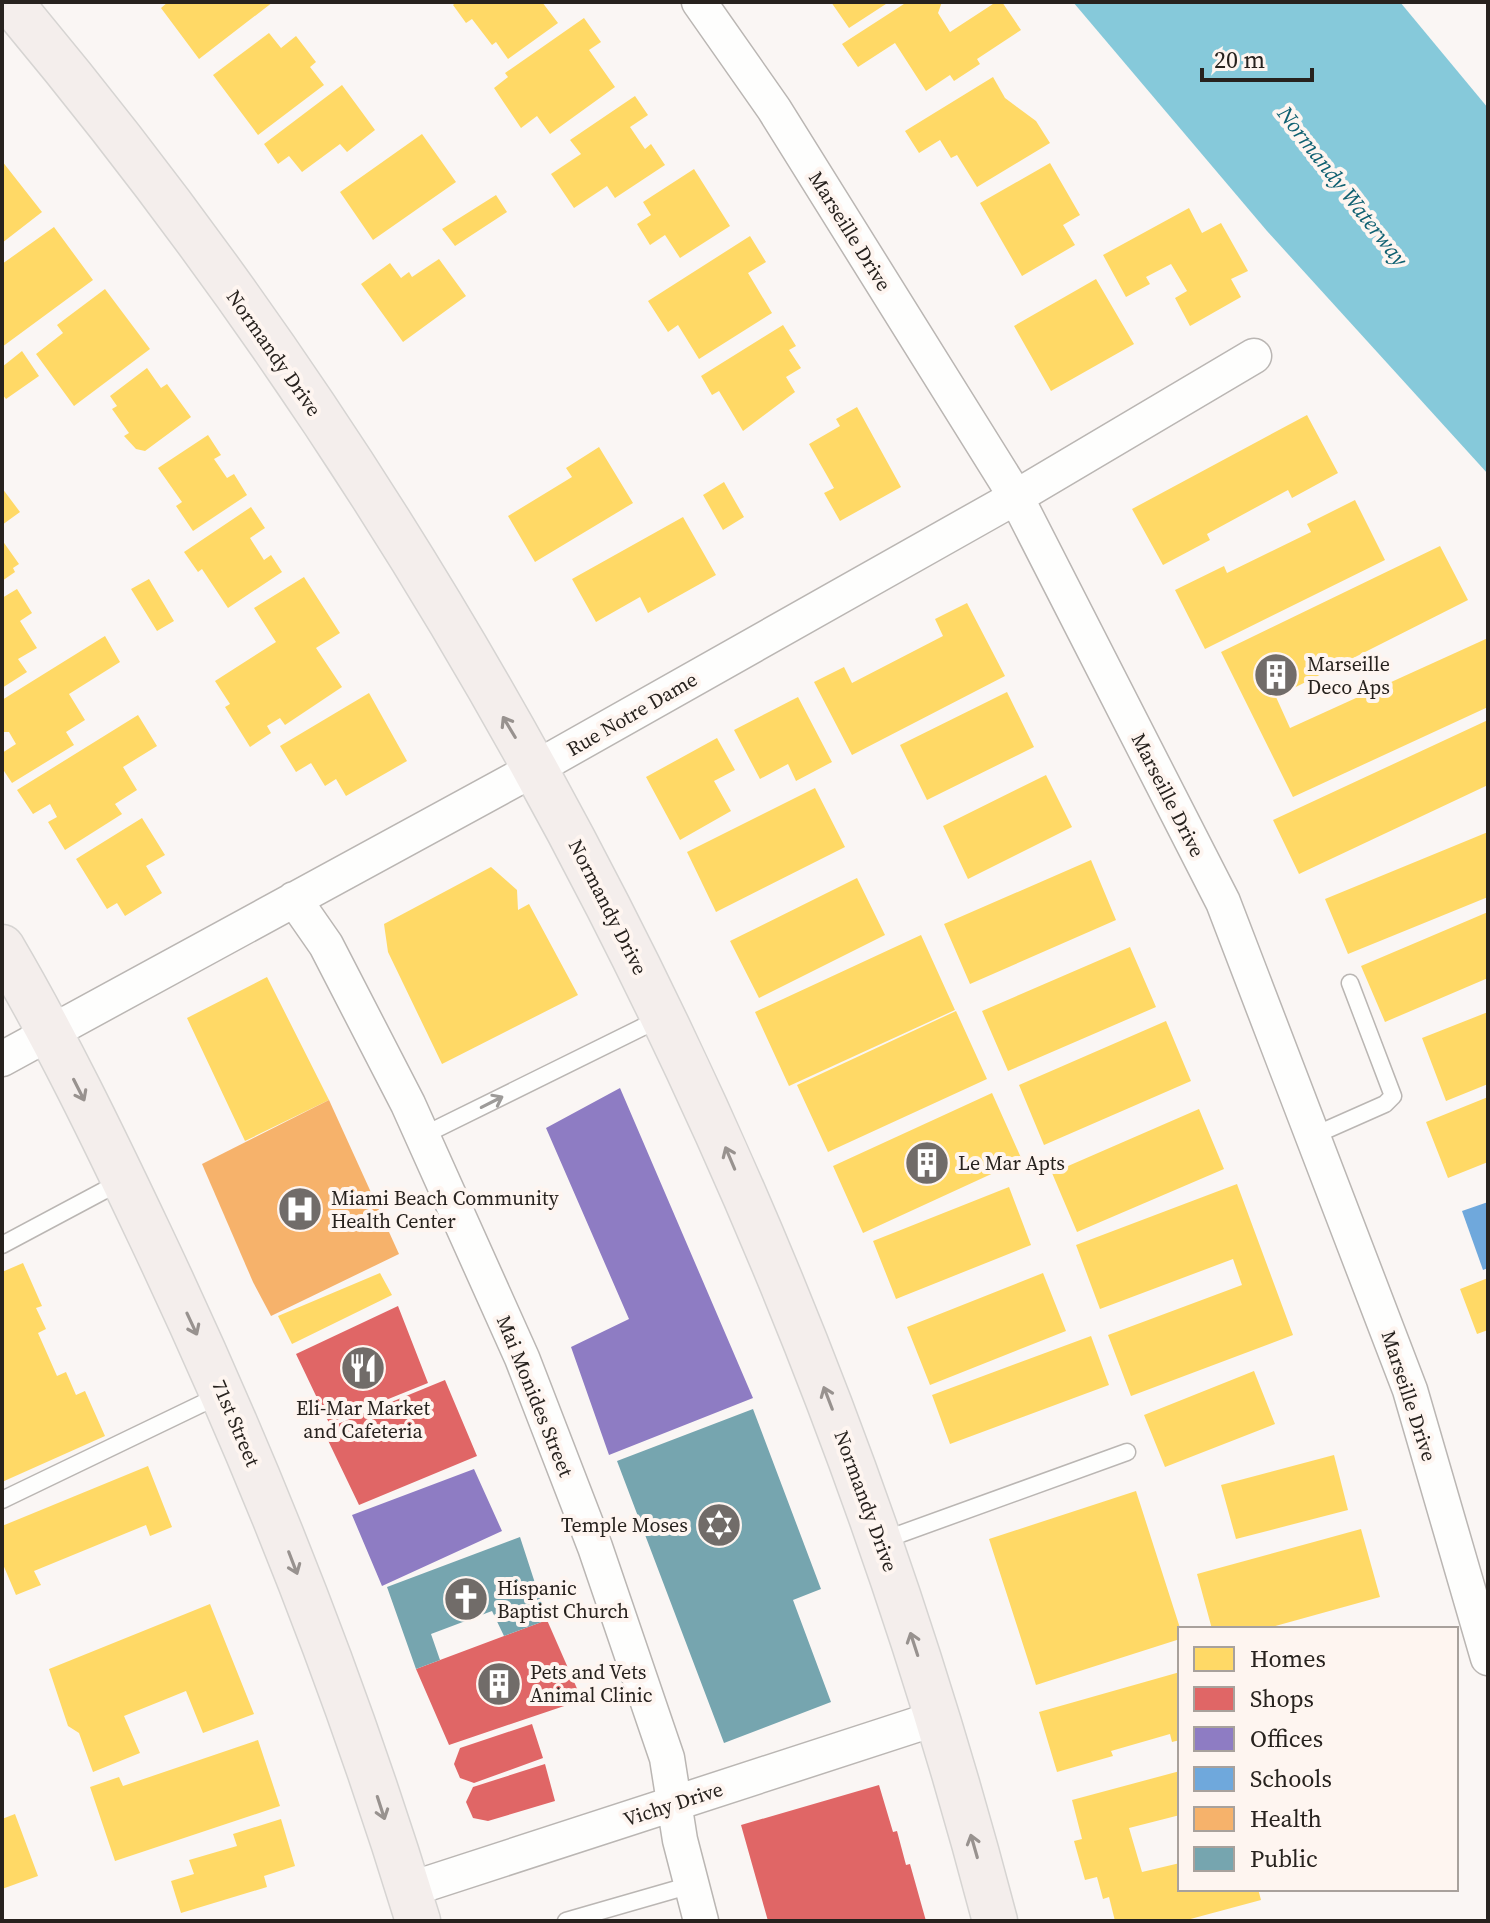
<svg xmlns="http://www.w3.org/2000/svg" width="1490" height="1923" viewBox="0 0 1490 1923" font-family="'Source Serif 4',serif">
<rect width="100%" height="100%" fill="#faf6f4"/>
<path fill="#86c9da" d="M1073,2H1400L1488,108V474L1267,231Z"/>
<path fill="#ffd966" d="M168,2H273L199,59L161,8Z
M456,2H542L558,23L508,59L496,42L492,45L472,19L466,23L453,5Z
M831,2H889L849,28Z
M907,2H942L938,13L950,32L996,2H1002L1021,30L977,59L980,64L954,81L950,75L926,91L895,43L858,67L842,44Z
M584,18L601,42L589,50L615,87L550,134L537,116L521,128L494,88L508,77L505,73Z
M269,33L281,48L296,36L316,62L310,67L324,85L258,135L213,75Z
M993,77L1005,98L1036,121L1050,143L977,187L957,155L951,158L940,140L919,153L905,131Z
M342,85L375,130L347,152L340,144L302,172L289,156L278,164L264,144Z
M635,96L648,115L630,127L645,149L651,144L665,165L615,198L607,186L574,208L551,174L581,154L570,140Z
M422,134L456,182L373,240L340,192Z
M2,161L42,212L2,243Z
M1050,163L1080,215L1063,225L1075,245L1022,276L980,203Z
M694,169L730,226L680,258L665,235L650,245L637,224L651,215L643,202Z
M496,195L507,212L455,246L442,229Z
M1189,208L1202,233L1221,223L1248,271L1231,279L1241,297L1190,326L1175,298L1187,291L1171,264L1146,277L1150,284L1126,297L1103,255Z
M54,227L93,280L2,347V264Z
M750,236L766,262L748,273L772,313L699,359L678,325L668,332L648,301Z
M439,259L466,296L403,342L361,284L390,263L401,278L409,272L412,277Z
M1096,279L1134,344L1051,391L1014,326Z
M105,289L150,349L74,406L36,354L63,333L57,325Z
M783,325L796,346L789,350L801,368L786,377L795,392L743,431L719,391L712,395L701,376Z
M22,351L39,376L6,399L2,394V367Z
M147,368L161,388L167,384L191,417L145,451L136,449L124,436L129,433L112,409L117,406L110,396Z
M857,407L901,487L840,521L824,493L834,488L809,444L840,426L836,419Z
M1307,415L1338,473L1292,498L1288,490L1207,534L1210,540L1163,565L1132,509Z
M208,435L221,455L214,459L227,478L234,474L247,495L193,531L176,506L182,502L158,468Z
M599,447L633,503L535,562L508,516L572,477L566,468Z
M724,482L744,517L723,530L703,495Z
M2,488L20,512L2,525Z
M1355,500L1385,560L1205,649L1175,590L1224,566L1227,573L1311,532L1307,524Z
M251,507L265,528L250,538L264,560L271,555L282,572L228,608L202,569L198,572L184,552Z
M683,517L716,575L648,613L640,597L596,622L572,579Z
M2,540L19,564L13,568L15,572L2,581Z
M1440,546L1468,600L1276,697L1290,728L1488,638V707L1293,797L1221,652Z
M304,577L340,633L316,648L342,687L285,725L280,718L267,726L271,733L250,747L225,707L230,704L215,681L276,642L254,608Z
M149,579L174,621L157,631L131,589Z
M17,589L32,613L20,621L37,648L18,659L27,672L2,688V598Z
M967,603L1005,676L852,755L814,682L844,667L852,683L943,636L935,619Z
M105,636L120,662L69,694L85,720L66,732L74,745L12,783L2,768V753L16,744L9,732H2V700Z
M1007,692L1034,747L927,800L900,745Z
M369,693L407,761L346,796L336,779L325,786L311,763L296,772L280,746Z
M798,697L832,762L796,781L788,764L760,779L734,730Z
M138,715L157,746L123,767L137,790L115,804L122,814L65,850L48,822L57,817L50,804L33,814L17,790Z
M1488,720V785L1299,874L1273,820Z
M717,738L735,770L714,781L731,811L680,840L646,777Z
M1046,775L1072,827L968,879L943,826Z
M815,788L845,847L716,912L687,852Z
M142,818L165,855L146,866L162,893L125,916L117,903L107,909L76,859Z
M1488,832V897L1348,954L1325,899Z
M1091,860L1116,920L970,984L944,924Z
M491,867L517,890L518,910L529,904L578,995L442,1064L388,952L384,924Z
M857,878L885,935L759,998L730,941Z
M1488,912V978L1385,1022L1361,966Z
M921,935L955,1010L789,1086L755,1012Z
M1130,947L1156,1007L1008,1071L982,1011Z
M267,977L329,1100L245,1141L187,1018Z
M956,1011L987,1079L828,1152L797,1085Z
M1488,1012V1084L1446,1101L1422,1038Z
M1166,1021L1191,1081L1044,1145L1019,1085Z
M992,1093L1022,1160L863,1233L833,1166Z
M1488,1097V1162L1448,1178L1426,1122Z
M1199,1109L1224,1169L1077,1232L1052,1173Z
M1237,1184L1293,1335L1131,1396L1108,1335L1242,1285L1233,1259L1100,1309L1076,1245Z
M1009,1187L1031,1245L896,1299L873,1241Z
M23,1263L42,1306L36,1308L46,1329L38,1333L57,1376L66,1372L76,1395L85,1391L105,1436L2,1482V1272Z
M380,1273L392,1295L292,1344L278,1316Z
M1043,1273L1066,1331L930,1385L907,1327Z
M1488,1278V1330L1477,1334L1460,1289Z
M1091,1336L1109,1385L950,1444L932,1395Z
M1254,1371L1275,1424L1165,1467L1144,1415Z
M1334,1455L1348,1510L1236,1539L1221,1485Z
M148,1466L172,1527L150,1536L146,1525L34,1571L41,1585L16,1595L2,1562V1526Z
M1136,1491L1180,1628V1639L1036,1685L989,1539Z
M1361,1529L1380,1597L1265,1629H1212L1197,1574Z
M210,1604L254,1714L203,1733L186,1691L124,1716L140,1753L93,1772L79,1733L68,1726L49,1669Z
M1180,1672V1740L1172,1742L1170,1734L1111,1751L1113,1756L1057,1772L1039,1712Z
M258,1740L280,1806L115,1861L90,1787L119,1777L123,1786Z
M1180,1771V1815L1129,1828L1142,1872L1180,1863V1889H1258L1261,1900L1183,1921H1115L1109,1897L1103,1899L1097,1877L1085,1880L1074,1841L1082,1839L1072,1800Z
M15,1814L38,1876L2,1889V1819Z
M281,1819L295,1866L264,1876L267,1887L181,1913L171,1881L194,1874L189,1860L237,1846L233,1834Z"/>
<path fill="#e06666" d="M398,1306L428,1383L329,1423L296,1354Z
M445,1380L477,1456L359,1505L323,1430Z
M547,1620L582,1700L449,1745L416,1669Z
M532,1724L543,1758L474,1783L460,1778L454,1764L460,1748Z
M545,1764L555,1801L488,1821L473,1818L466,1802L473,1787Z
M879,1785L893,1832L897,1831L906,1865L910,1864L926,1921H768L741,1825Z"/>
<path fill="#8e7cc3" d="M620,1088L753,1398L609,1455L571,1347L629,1319L546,1128Z
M474,1469L502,1531L382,1586L352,1515Z"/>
<path fill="#6fa8dc" d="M1488,1202V1268L1483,1270L1462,1211Z"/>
<path fill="#f6b26b" d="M329,1100L399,1254L271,1316L253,1282L202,1164Z"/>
<path fill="#76a5af" d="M753,1409L821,1589L793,1600L831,1702L724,1743L617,1461Z
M520,1537L547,1620L504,1636L492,1611L431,1634L440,1660L416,1669L387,1587Z"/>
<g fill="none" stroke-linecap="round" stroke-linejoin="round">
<g stroke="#bab6b3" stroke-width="19">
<path id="service" d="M1315,1135L1385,1104L1393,1096L1350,983
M422,1136L661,1018
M2,1245L122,1181
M2,1500L220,1395
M881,1541L1127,1452
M566,1921L691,1885"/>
</g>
<g stroke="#bab6b3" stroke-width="37">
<path id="minor" d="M699,2L774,109L1016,497L1223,902L1410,1390L1488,1658
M294,899L326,945L408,1104L522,1358L595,1547L667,1758L680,1840L701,1921
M2,1059L534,769L1016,497L1254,356
M408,1890L937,1718"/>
</g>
<g stroke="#d6d4d2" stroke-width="47">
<path id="primary" d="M10,2C475,556 812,1221 995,1921
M2,947C56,1039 103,1136 149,1233C255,1456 346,1685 418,1921"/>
</g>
<use href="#service" stroke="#fefefd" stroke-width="16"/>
<use href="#minor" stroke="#fefefd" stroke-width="34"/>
<use href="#primary" stroke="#f4eeec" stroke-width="44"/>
</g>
<defs><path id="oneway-shaft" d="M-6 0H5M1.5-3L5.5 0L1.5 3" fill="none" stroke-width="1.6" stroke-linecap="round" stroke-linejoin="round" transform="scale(2)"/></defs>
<g stroke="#98928f">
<use href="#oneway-shaft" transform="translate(509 727) rotate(-121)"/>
<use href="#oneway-shaft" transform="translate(79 1090) rotate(63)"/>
<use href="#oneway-shaft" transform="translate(730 1158) rotate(-113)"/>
<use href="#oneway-shaft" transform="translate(192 1324) rotate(65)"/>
<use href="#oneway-shaft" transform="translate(828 1398) rotate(-111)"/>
<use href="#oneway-shaft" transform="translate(293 1563) rotate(69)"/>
<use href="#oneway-shaft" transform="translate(914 1644) rotate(-108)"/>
<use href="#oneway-shaft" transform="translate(381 1808) rotate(72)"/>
<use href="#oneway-shaft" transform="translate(974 1846) rotate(-106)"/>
</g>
<use stroke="#9d9b99" href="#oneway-shaft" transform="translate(492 1102) rotate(-27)"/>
<defs>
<g id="building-disc" transform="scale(2.3)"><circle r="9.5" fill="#716c69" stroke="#fef5f0"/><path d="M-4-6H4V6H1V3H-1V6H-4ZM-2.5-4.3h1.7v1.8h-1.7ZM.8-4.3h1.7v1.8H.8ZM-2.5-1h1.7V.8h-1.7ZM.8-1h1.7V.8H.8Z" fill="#fff"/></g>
<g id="hospital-disc" transform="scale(2.3)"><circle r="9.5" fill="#716c69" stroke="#fef5f0"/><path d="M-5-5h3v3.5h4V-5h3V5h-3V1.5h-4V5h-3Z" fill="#fff"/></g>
<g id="restaurant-disc" transform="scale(2.3)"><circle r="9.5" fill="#716c69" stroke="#fef5f0"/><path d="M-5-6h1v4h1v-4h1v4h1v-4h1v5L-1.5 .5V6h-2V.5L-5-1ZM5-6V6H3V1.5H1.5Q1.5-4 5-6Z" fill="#fff"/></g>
<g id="synagogue-disc" transform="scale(2.3)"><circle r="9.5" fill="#716c69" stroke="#fef5f0"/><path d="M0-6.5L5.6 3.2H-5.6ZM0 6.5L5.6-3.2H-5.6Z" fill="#fff"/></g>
<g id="church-disc" transform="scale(2.3)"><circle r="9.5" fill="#716c69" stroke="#fef5f0"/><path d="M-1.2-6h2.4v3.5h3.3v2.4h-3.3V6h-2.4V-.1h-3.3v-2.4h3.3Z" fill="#fff"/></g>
</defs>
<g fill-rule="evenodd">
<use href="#building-disc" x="1276" y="675"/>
<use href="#building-disc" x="927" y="1163"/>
<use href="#hospital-disc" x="300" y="1209"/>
<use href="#restaurant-disc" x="363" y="1368"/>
<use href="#synagogue-disc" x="719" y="1525"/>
<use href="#church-disc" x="466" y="1599"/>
<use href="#building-disc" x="499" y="1684"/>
</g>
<g text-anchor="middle" stroke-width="8" stroke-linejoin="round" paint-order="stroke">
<g font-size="20" fill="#27221e" stroke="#fef5f0">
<text transform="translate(850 231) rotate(58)" y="7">Marseille Drive</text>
<text transform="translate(274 353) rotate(55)" y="7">Normandy Drive</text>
<text transform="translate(632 714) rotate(-30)" y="7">Rue Notre Dame</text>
<text transform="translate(1168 795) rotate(63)" y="7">Marseille Drive</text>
<text transform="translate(608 907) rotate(63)" y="7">Normandy Drive</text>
<text transform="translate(535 1396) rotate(68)" y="7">Mai Monides Street</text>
<text transform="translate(1409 1396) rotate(72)" y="7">Marseille Drive</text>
<text transform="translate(236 1423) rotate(67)" y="7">71st Street</text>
<text transform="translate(866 1501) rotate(70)" y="7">Normandy Drive</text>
<text transform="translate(673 1804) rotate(-18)" y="7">Vichy Drive</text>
</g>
<g font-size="20" fill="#27221e" stroke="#fef5f0" text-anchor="start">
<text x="1307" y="671">Marseille<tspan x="1307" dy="23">Deco Aps</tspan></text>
<text x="958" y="1170">Le Mar Apts</text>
<text x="331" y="1205">Miami Beach Community<tspan x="331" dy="23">Health Center</tspan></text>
<text x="363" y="1415" text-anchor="middle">Eli-Mar Market<tspan x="363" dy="23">and Cafeteria</tspan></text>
<text x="688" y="1532" text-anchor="end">Temple Moses</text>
<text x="497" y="1595">Hispanic<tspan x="497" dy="23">Baptist Church</tspan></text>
<text x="530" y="1679">Pets and Vets<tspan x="530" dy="23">Animal Clinic</tspan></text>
</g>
<g font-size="22" font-style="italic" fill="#0f6071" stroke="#fef5f0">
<text transform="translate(1343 186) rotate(52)" y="8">Normandy Waterway</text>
</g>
</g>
<rect width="1490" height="1923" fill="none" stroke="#27221e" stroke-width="8"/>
<rect x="1178" y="1627" width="280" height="264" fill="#fef5f0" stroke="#a8a19c" stroke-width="2"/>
<rect x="1194" y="1647" width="40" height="24" fill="#ffd966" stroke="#a8a19c" stroke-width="2"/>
<text x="1250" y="1667" font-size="24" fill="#27221e">Homes</text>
<rect x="1194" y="1687" width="40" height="24" fill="#e06666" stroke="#a8a19c" stroke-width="2"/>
<text x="1250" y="1707" font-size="24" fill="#27221e">Shops</text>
<rect x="1194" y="1727" width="40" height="24" fill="#8e7cc3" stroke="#a8a19c" stroke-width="2"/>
<text x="1250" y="1747" font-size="24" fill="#27221e">Offices</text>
<rect x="1194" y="1767" width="40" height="24" fill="#6fa8dc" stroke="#a8a19c" stroke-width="2"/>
<text x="1250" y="1787" font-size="24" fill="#27221e">Schools</text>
<rect x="1194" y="1807" width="40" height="24" fill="#f6b26b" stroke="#a8a19c" stroke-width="2"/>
<text x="1250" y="1827" font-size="24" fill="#27221e">Health</text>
<rect x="1194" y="1847" width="40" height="24" fill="#76a5af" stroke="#a8a19c" stroke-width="2"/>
<text x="1250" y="1867" font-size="24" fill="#27221e">Public</text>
<path d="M1202 68v12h110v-12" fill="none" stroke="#27221e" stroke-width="4"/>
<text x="1214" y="68" font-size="24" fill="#27221e" stroke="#fef5f0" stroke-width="6" paint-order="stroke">20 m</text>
</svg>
